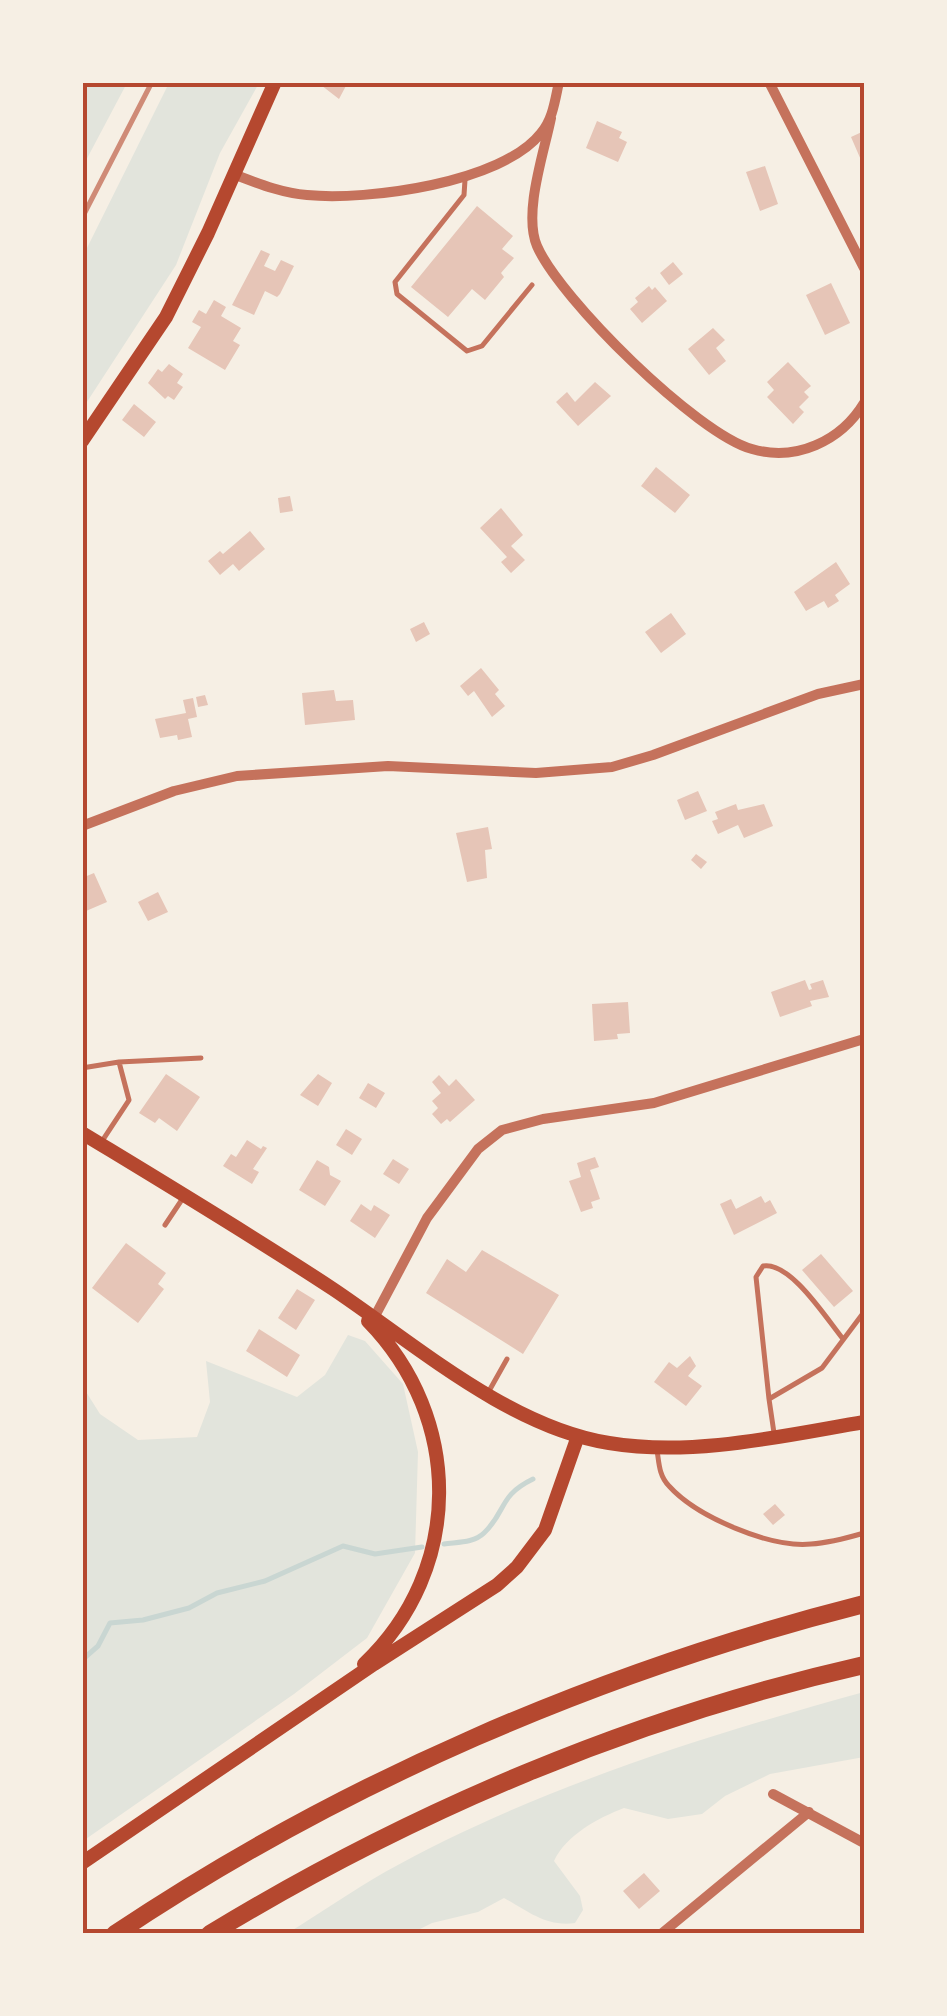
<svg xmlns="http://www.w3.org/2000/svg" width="947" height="2016" viewBox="0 0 947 2016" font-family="Karla,sans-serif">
<rect width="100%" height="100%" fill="#f6efe4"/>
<path fill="#e2e4dc" d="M83,82L127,83L83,166L82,83Z
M169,83H259L220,153L176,265L83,408V256Z
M348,1335L365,1341L403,1384L418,1452L415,1553L367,1638L294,1694L83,1841V1387L100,1414L138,1440L197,1437L210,1402L206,1361L297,1397L325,1375Z
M864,1692V1757L770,1774L725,1796L702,1814L668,1819L624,1808C598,1818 566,1835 554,1861L580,1896L583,1910L575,1923C546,1927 528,1911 504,1898L478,1912L432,1923L412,1933H288C320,1913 352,1891 385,1872C534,1789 701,1737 864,1692Z"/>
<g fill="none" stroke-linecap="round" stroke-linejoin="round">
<path stroke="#c9d6d2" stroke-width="5" d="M444,1544C457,1542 474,1543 484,1533C507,1511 498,1496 533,1479
M82,1660L98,1646L110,1623L143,1620L189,1608L217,1593L265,1581L343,1546L375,1554L422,1547"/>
</g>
<path fill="#e6c5b7" d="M317,82H348L339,99Z
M597,121L622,132L619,138L627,142L618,162L586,148Z
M864,131V167L851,137Z
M765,166L778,204L760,211L746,172Z
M477,206L513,236L502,249L514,258L501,273L504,277L485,300L472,289L448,317L411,287Z
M261,250L270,254L264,266L275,271L281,260L294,266L280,294L277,297L265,291L254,315L232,305Z
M673,262L683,274L669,285L660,273Z
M831,283L850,323L825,335L806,295Z
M649,286L652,290L655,287L667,301L642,323L630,309L638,302L635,298Z
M214,300L226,307L221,316L241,328L233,341L240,345L225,370L188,348L201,327L192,322L199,310L206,314Z
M713,328L725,340L716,348L726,361L709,375L688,349Z
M788,362L811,386L804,392L809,397L799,407L804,412L793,424L767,397L774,390L767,382Z
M169,364L183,374L177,383L183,387L174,400L168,396L165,399L148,383L158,369L162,372Z
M595,382L611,396L578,426L556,402L567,392L575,402Z
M134,404L156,422L144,437L122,420Z
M656,467L690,495L675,513L641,486Z
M290,496L293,511L280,513L278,498Z
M501,508L523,535L511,546L525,560L511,573L501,562L507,557L480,528Z
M250,531L265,549L239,571L233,564L220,575L208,561L220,551L223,554Z
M836,562L850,584L835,595L839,601L828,608L824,601L806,611L794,592Z
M671,613L686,634L661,653L645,632Z
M424,622L430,634L416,642L410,629Z
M481,668L499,690L495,694L505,706L492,717L474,691L468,696L460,686Z
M334,690L336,701L353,700L355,720L305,725L302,693Z
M205,695L208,705L198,707L196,697Z
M193,698L197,717L188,719L192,737L178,740L177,735L160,738L155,719L186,713L183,700Z
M698,791L707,811L685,820L677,800Z
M736,804L738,810L764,804L773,826L744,838L738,825L718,834L712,821L718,819L715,812Z
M488,827L492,849L485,850L487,878L467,882L456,833Z
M696,854L707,862L701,869L691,860Z
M94,873L107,902L86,911L82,878Z
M158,892L168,912L148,921L138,902Z
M805,980L809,990L812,989L810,984L823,980L829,997L810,1001L812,1006L780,1017L771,992Z
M628,1002L630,1033L617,1034L618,1039L594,1041L592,1004Z
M166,1074L200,1097L177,1131L159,1118L155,1123L139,1113Z
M318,1074L332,1083L318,1106L300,1095Z
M439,1075L449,1086L456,1079L475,1100L450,1122L447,1119L441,1124L432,1114L438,1108L432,1101L441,1093L432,1082Z
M368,1083L385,1093L376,1108L359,1098Z
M346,1129L362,1139L352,1155L336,1145Z
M247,1140L261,1149L263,1146L267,1148L253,1169L259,1172L252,1184L223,1166L231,1154L236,1157Z
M595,1157L599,1167L590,1170L600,1199L591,1202L593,1208L581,1212L569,1181L581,1177L577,1163Z
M393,1159L409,1169L399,1184L383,1174Z
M317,1160L329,1167L330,1175L341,1181L325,1206L299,1190Z
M761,1196L765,1203L770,1200L777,1213L734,1235L720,1204L731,1199L736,1209Z
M361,1204L371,1211L374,1205L390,1215L375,1238L350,1221Z
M126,1243L166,1273L158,1284L164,1289L138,1323L92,1288Z
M482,1250L559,1295L523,1354L426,1293L447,1259L466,1272Z
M821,1254L853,1291L834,1307L802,1270Z
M297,1289L315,1300L296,1330L278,1318Z
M259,1329L300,1355L287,1377L246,1351Z
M690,1356L696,1366L688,1376L702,1386L686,1406L654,1382L669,1362L677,1368Z
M775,1504L785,1515L773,1525L763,1514Z
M644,1873L660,1891L639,1909L623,1891Z"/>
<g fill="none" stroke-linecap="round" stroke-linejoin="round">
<path stroke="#c5725c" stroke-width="5" d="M465,180L464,195L395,282L397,294L467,351L482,346L532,285
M119,1062L201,1058
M82,1068L119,1062L129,1100L102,1141
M165,1225L183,1198
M489,1391L507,1359
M769,1399L756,1277L763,1266C790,1261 826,1318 843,1339
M774,1433L769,1399L822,1368L864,1312
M657,1450C659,1463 659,1476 669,1486C697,1517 770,1548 811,1544C829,1543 847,1538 864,1533"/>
<path stroke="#c5725c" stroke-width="10" d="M769,82L864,268
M551,118C544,153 523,213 537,246C560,299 697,434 752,449C796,462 841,441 864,403
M233,174C257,183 281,193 307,195C367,201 502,183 541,133C553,119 555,100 559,82
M82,826L174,791L237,776L388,766L536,773L612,767L653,755L818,694L864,684
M374,1318L427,1218L478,1149L502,1130L543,1119L654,1103L864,1039
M773,1794L864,1843
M661,1934L809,1812"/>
<path stroke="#b5482f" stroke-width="14" d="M82,441L166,317L208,233L275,82
M82,1133C166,1184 251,1235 333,1289C415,1344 509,1427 609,1443C692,1457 782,1436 864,1422
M364,1664C464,1569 463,1418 368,1321
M82,1863L374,1664L497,1585L517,1567L545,1530L578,1436"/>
<path stroke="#b5482f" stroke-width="18" d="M115,1934C342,1782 600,1671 864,1604
M210,1934C412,1811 634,1717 864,1665"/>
<path stroke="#cf8b77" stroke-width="5" d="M82,218L152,82"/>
</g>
<rect width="947" height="2016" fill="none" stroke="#f6efe4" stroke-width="170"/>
<rect x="85" y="85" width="777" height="1846" fill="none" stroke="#b5482f" stroke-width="4"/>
</svg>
